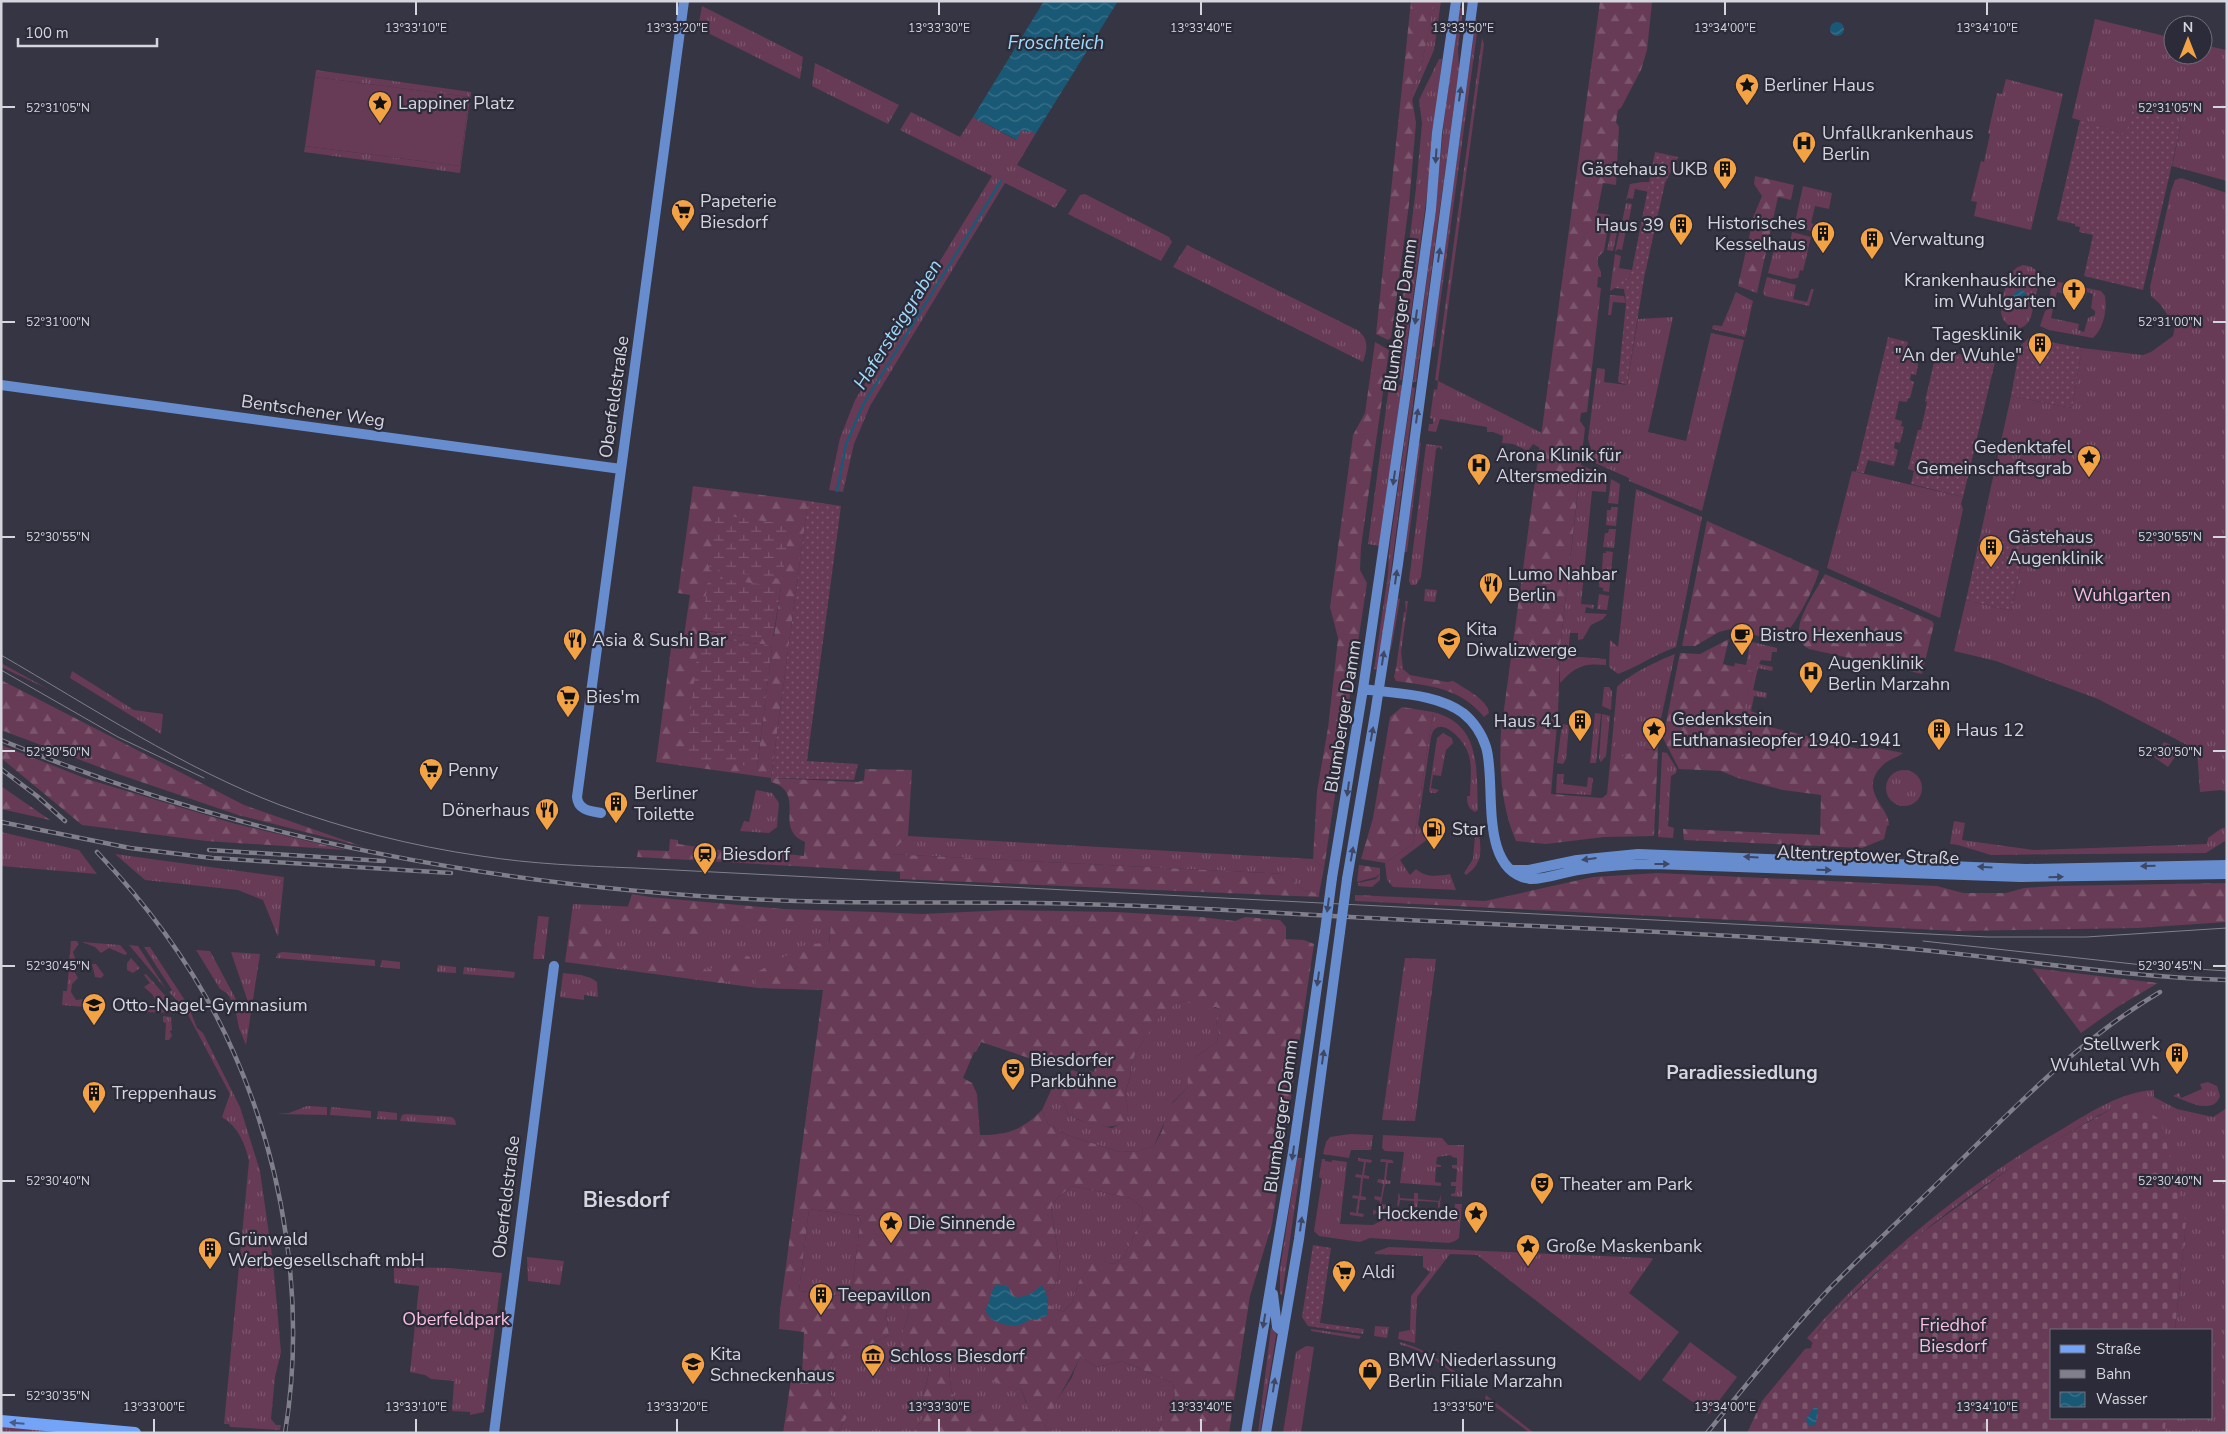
<svg xmlns="http://www.w3.org/2000/svg" width="2228" height="1434" viewBox="0 0 2228 1434" font-family="'Nunito Sans',sans-serif">
<defs>
<pattern id="grass-tufts" width="24" height="20" patternUnits="userSpaceOnUse" patternTransform="scale(1.25)"><rect width="24" height="20" fill="#673a55"/><path d="M3 7l-1-3M5 7V3M7 7l1-3M15 17l-1-3M17 17v-4M19 17l1-3" fill="none" stroke="#7c566d"/></pattern>
<pattern id="forest-firs" width="22" height="20" patternUnits="userSpaceOnUse" patternTransform="scale(1.25)"><rect width="22" height="20" fill="#673a55"/><path d="M5 1l3.5 6h-7zM16 11l3.5 6h-7z" fill="#7c566d"/></pattern>
<pattern id="wetland-marsh" width="20" height="14" patternUnits="userSpaceOnUse" patternTransform="scale(1.25)"><rect width="20" height="14" fill="#673a55"/><path d="M1 5h8M5 5V1M11 12h8M15 12V8" fill="none" stroke="#7c566d"/></pattern>
<pattern id="cemetery-stones" width="16" height="16" patternUnits="userSpaceOnUse" patternTransform="scale(1.25)"><rect width="16" height="16" fill="#673a55"/><path d="M2 7V4a2 2 0 0 1 4 0v3zM10 15v-3a2 2 0 0 1 4 0v3z" fill="#7c566d"/></pattern>
<pattern id="garden-dots" width="8" height="8" patternUnits="userSpaceOnUse" patternTransform="scale(1.25)"><rect width="8" height="8" fill="#673a55"/><path d="M2 2h.1M6 6h.1" fill="none" stroke="#7c566d" stroke-width="1.8" stroke-linecap="round"/></pattern>
<pattern id="water-waves" width="16" height="10" patternUnits="userSpaceOnUse" patternTransform="scale(1.25)"><rect width="16" height="10" fill="#1a5976"/><path d="M0 5q4-4 8 0t8 0" fill="none" stroke="#3a7089"/></pattern>
</defs>
<rect width="100%" height="100%" fill="#363543"/>
<path fill="url(#grass-tufts)" d="M1434,1H1441L1434,50L1412,100L1411,92L1421,69Z
M702,6L803,57L800,79L698,28Z
M1459,8H1463L1458,48L1459,69L1416,382H1413L1433,233L1444,121Z
M1476,19L1478,26L1434,348L1431,346Z
M2095,19L2173,38V55H2203V45L2227,50V181L2172,166L2181,125L2126,134L2072,118Z
M1482,38L1484,44L1438,381L1542,433L1540,448L1533,444L1528,451L1513,444L1502,443L1503,436L1493,432H1487V427L1440,419L1436,432L1428,431L1429,424H1433V419L1430,418L1434,389L1437,390L1438,381L1435,380Z
M1439,59H1442L1427,195L1402,380L1392,379L1416,188L1422,123L1419,100Z
M815,63L899,105L888,124L812,86Z
M316,70L471,92L460,173L304,152L305,146L460,166L469,97L315,77Z
M2006,79L2063,94L2031,230L1974,216L1977,202L1971,201L1981,161L1984,162L1990,134L1988,133L1997,93L2002,94Z
M911,112L960,137L973,117L1016,140L1021,130L1036,133L1017,165L1067,190L1055,208L1005,183L870,406L854,444L843,492L829,490L840,438L855,400L992,176L900,130Z
M2181,178L2227,193V792L2221,790L2200,792L2197,750L2098,699L1996,661L1954,651L1966,600L2011,611L2026,542L1981,532L2011,396L2072,408L2082,348L2143,355L2151,352L2173,336L2175,326L2160,304L2151,296L2150,287L2171,191L2175,180Z
M1642,182H1650L1649,192L1635,189L1633,199L1628,198L1626,201L1630,184Z
M1803,186L1832,193L1829,209L1815,206L1811,223L1814,224L1812,231L1794,227Z
M1085,194L1169,237L1172,242L1161,261L1068,214L1080,195Z
M1626,203L1632,204L1628,225L1624,224L1623,227L1621,226Z
M1612,227L1618,228L1613,251L1607,250Z
M1620,229L1626,230L1622,250L1618,249L1615,252Z
M1792,232L1811,237L1803,271L1800,270L1798,278L1791,279L1768,273L1775,246L1789,249Z
M1187,245L1357,330C1370,339 1367,350 1363,362L1173,267Z
M1615,254L1621,256L1619,268L1632,270L1628,280L1610,291Z
M2023,265C2045,266 2038,288 2034,302C2033,308 2032,316 2029,321C2020,335 2003,326 2001,313C2004,297 2004,270 2023,265Z
M1767,277L1796,285L1793,299L1807,302L1811,289H1814L1809,306L1765,296L1763,292Z
M2054,281L2101,291L2105,296C2107,310 2104,328 2093,338L2049,330L2040,326L2045,311L2050,308L2053,309L2051,318L2079,324L2078,330L2084,332L2088,318L2095,315V311L2091,308L2093,294L2087,292L2085,298L2057,292L2055,300L2050,298L2051,284Z
M1736,292L1753,301L1745,337L1712,329L1713,325L1722,326Z
M1610,295L1624,296L1626,303L1613,302L1611,315H1608Z
M1673,317L1648,432L1686,441L1711,333L1744,340L1702,511L1629,481V478L1595,463L1588,439L1597,368L1605,369L1604,382L1627,385L1638,319Z
M1392,384L1402,385L1379,546L1368,544L1389,386Z
M1412,387L1415,388L1378,670L1374,669L1388,574L1389,552Z
M1421,442L1407,552H1404L1418,444Z
M1426,444L1442,446V450L1439,447L1436,449L1421,577L1416,585H1411L1409,581Z
M1581,465L1607,477L1606,492L1592,491L1581,604L1594,605L1593,609L1586,607L1585,613L1607,614L1603,619L1591,625L1583,639L1578,640V633H1570L1568,656L1606,659V665C1583,663 1576,666 1560,683V648Z
M1852,471L1963,497L1961,504L1963,509L1940,618L1827,568Z
M1611,479L1620,484L1618,504L1608,503Z
M1636,489L1702,517L1676,647C1655,654 1638,667 1618,674L1609,667L1610,640L1618,647Z
M1611,507H1618L1616,526L1606,525L1607,510H1611Z
M1609,529H1616L1614,548L1603,547L1605,533H1608Z
M1606,551L1613,552L1611,571L1602,570L1603,553H1606Z
M1604,574L1611,575L1609,592L1603,591V588L1599,587L1600,577H1603Z
M1425,589L1437,590L1435,602L1424,601Z
M1599,594L1609,596L1607,610L1597,609Z
M1397,598L1400,599L1391,650H1390Z
M1405,601H1408L1401,652L1403,669L1396,668L1404,612H1406Z
M1744,640L1777,648V652H1772L1771,661L1761,660L1759,664L1773,667L1772,671L1758,668L1753,690L1767,693L1766,698L1754,696L1751,711L1768,718V722L1742,716L1753,671L1734,667L1735,663L1746,665L1750,644L1743,642Z
M1675,654L1657,737L1658,750L1647,749L1610,764L1617,687C1628,675 1659,660 1675,654Z
M1,663L48,689L1,667Z
M72,671L134,710L163,714L161,734L70,678Z
M1604,687H1609L1612,691L1611,710L1602,706Z
M1433,712C1482,724 1476,770 1478,810L1475,812C1468,808 1467,804 1467,796H1470C1470,783 1473,765 1468,753C1464,739 1437,712 1431,737L1418,825L1428,839L1400,860L1410,875L1416,869C1426,878 1437,876 1450,874L1456,890L1393,887L1387,880L1385,863L1413,844Z
M1595,713L1601,714L1596,763H1590Z
M1602,714L1610,716L1606,756L1601,762L1599,759Z
M1562,724L1569,725L1566,759L1563,764L1557,763Z
M1443,733L1452,738L1453,743L1446,750L1441,776L1433,775L1431,788L1439,790L1436,793H1431L1429,791L1437,738Z
M2164,742L2176,747L2177,754L2168,767L2154,757Z
M1662,752L1667,753L1677,769L1676,773L1671,776L1668,826L1674,828L1673,838L1658,837Z
M1886 788a18 18 0 1 1 36 0a18 18 0 1 1-36 0Z
M1557,774H1564L1563,784L1587,787L1588,777L1593,778L1591,795L1556,793Z
M756,790L772,793L779,803L777,827L769,833L740,831L744,821L749,822Z
M1954,821L1965,823L1962,840L2034,850L2207,844L2208,838L2222,828H2225V841L2206,853L1991,855L1958,845L1950,844Z
M1476,824H1478C1480,845 1486,862 1466,875L1464,873L1473,859Z
M1,832L79,850L97,874L1,866Z
M908,836L1313,859L1324,868L1319,894L1301,889L1294,880L1285,874L888,854Z
M115,854L284,877L278,937L263,900L238,890L145,880Z
M1380,874V880L1372,887L1358,886V883L1376,879Z
M573,904L832,916L823,990L758,988L565,962Z
M538,916L549,917L544,959H533Z
M71,941H77L78,945L73,952L76,961L74,971L78,978L72,984L71,992L76,1000L86,999L85,1007L62,1005L63,991H67Z
M82,942L120,945L127,953L125,955L109,948L101,953L95,947Z
M129,945L138,946L166,989Z
M144,947H150L188,1005L197,1028L203,1033L240,1107L260,1171L273,1262L281,1352L275,1377L271,1419L276,1425H281L280,1430L230,1427L229,1424H224L249,1161C245,1143 238,1127 222,1117L230,1094L186,1011L169,992L172,990Z
M196,950L210,951L240,1007L248,1004V1002L231,952L260,954L246,1045L239,1028L235,1008L228,994L220,989Z
M283,952L375,960V966L276,958L278,953Z
M131,958L140,968L133,973L127,970V963Z
M1405,958L1436,959L1415,1121L1382,1120Z
M382,960L400,962V969L380,967Z
M92,964H96L104,975L101,978L95,977Z
M438,965L456,967V973L437,972Z
M464,967L515,972L514,978L463,974Z
M563,973L581,975L591,978L597,982L598,997L584,995V1000L560,997Z
M146,974L169,1000H159V1003H157L152,994L144,987L150,983L144,975Z
M1182,1001L1221,1009V1015L1216,1022L1219,1033L1217,1042L1196,1057L1188,1087L1173,1102L1154,1146L1139,1151L1120,1152L1067,1135L1048,1124L1042,1110L1052,1088L1058,1086L1068,1114L1079,1120L1090,1124L1112,1128L1124,1122L1128,1109L1125,1094L1130,1078L1131,1065L1136,1052L1164,1009Z
M170,1002L176,1009L172,1013L145,1012L146,1007L170,1009Z
M163,1016L171,1017L172,1030L170,1031L172,1036L169,1040H165L166,1023L163,1022Z
M2208,1082L2217,1086L2220,1096C2213,1116 2187,1101 2173,1096L2179,1093L2181,1098L2202,1089L2200,1084Z
M2154,1090V1097L2177,1109L2213,1117L2227,1108V1433H2165L2166,1418H2212V1330H2175L2186,1223L2142,1115L2140,1102C2115,1103 2093,1119 2072,1131C1989,1177 1915,1233 1848,1299C1839,1309 1814,1329 1813,1343L1807,1338C1881,1254 1967,1184 2064,1128C2092,1111 2121,1092 2154,1090Z
M307,1106L327,1107V1115L277,1114L289,1113Z
M331,1107L371,1111V1118L330,1115Z
M378,1111L397,1113V1120L377,1119Z
M406,1114L452,1117L455,1120L456,1125L400,1121L402,1115Z
M1350,1134L1373,1135L1371,1150H1351L1349,1158L1323,1154L1326,1142L1330,1137Z
M1383,1135L1442,1138L1448,1145H1464L1462,1197L1451,1196V1194L1455,1193L1456,1186H1451V1182H1456L1457,1169L1452,1168V1165H1457V1158L1452,1157L1451,1155L1437,1157L1436,1164L1441,1165V1167H1436L1435,1182L1441,1183V1186L1400,1183L1404,1152L1385,1151L1382,1148Z
M1297,1158H1302L1282,1295L1280,1294V1269Z
M1358,1158L1372,1160L1371,1163L1366,1162L1364,1175L1369,1176V1179L1363,1178L1361,1196L1366,1197V1200H1360L1358,1213L1364,1214L1363,1217L1350,1215V1212L1356,1213L1358,1199L1352,1198L1353,1195L1359,1196L1361,1178L1355,1177L1356,1174L1362,1175L1364,1162L1358,1161Z
M1322,1159H1325V1161L1332,1162V1160L1347,1162L1340,1224L1373,1225L1393,1214L1454,1217L1455,1204H1462L1459,1238L1455,1241L1449,1243L1370,1238L1360,1242L1319,1236L1314,1231L1322,1179L1319,1177Z
M1381,1159L1392,1160L1394,1163H1388L1386,1180L1391,1181L1390,1184H1385L1381,1204L1388,1205L1387,1207L1373,1215V1210L1379,1211L1380,1201L1374,1199L1375,1196L1381,1197L1383,1184L1377,1182L1378,1179L1384,1180L1386,1162H1380Z
M1072,1186L1131,1198L1142,1208L1143,1215L1124,1257L1114,1264L1094,1261L1079,1281L1072,1303L1063,1312L1055,1309L1048,1304L1046,1292L1052,1289L1058,1279L1060,1266L1051,1207L1057,1198Z
M1399,1192L1400,1198L1414,1199V1193H1418V1199L1439,1201L1441,1194L1440,1207L1438,1208V1202L1418,1201L1417,1207H1414V1201L1400,1200L1399,1206H1397Z
M809,1209L861,1216L851,1297L799,1291Z
M1389,1247L1651,1258L1653,1259L1629,1293L1679,1332L1640,1381L1477,1255L1450,1254L1417,1297L1415,1343L1398,1339L1399,1332L1410,1330L1411,1296L1430,1272L1423,1267V1256L1375,1254V1252Z
M527,1257L564,1261L560,1285L528,1281Z
M394,1267L450,1268L502,1273L484,1412L470,1415V1412L452,1411L454,1381L431,1379L425,1375L410,1372L419,1286L394,1283Z
M901,1296L909,1313L903,1331L912,1349L929,1367C929,1387 918,1393 924,1416L913,1433H837L847,1417L831,1395L828,1379L833,1360L837,1353L850,1346H868L889,1335L886,1313L889,1301Z
M1375,1326L1389,1327L1387,1338L1374,1336Z
M1271,1328L1277,1330L1260,1433H1258Z
M1311,1329L1361,1336L1359,1339L1311,1331Z
M1399,1342C1429,1349 1452,1369 1475,1388L1473,1389C1451,1372 1429,1351 1401,1345Z
M1690,1342L1737,1377L1709,1414L1662,1380Z
M1306,1346L1314,1347L1301,1433H1283L1296,1352Z
M958,1354L975,1357L986,1362C995,1383 998,1386 1021,1389L1027,1405L1025,1409H983L969,1416C950,1405 950,1382 949,1363Z
M1080,1356L1097,1367L1122,1361L1173,1383L1175,1395L1164,1413L1158,1433H1049L1045,1427L1051,1409L1072,1377Z
M1486,1395L1534,1433H1530L1485,1399Z
M1,1426L76,1433H2Z"/>
<path fill="url(#forest-firs)" fill-rule="evenodd" d="M1411,1H1434V3L1421,69L1411,92L1416,123L1409,204L1391,338L1388,340L1376,334Z
M1600,1H1652V3L1647,50L1641,70L1621,108L1618,110L1616,122L1619,127L1616,185L1603,183L1597,213L1610,215L1604,251L1598,257V265L1601,272V277H1598L1597,287L1601,288L1587,412L1581,413L1580,421L1585,428L1560,648L1558,713L1551,794L1602,798L1607,794L1610,764C1626,753 1638,748 1658,750L1654,836L1604,837L1546,844L1516,841C1501,806 1499,769 1501,731Z
M1755,176L1794,185L1791,200L1778,197L1757,293L1738,286L1754,215L1762,196L1754,184Z
M1375,342L1389,350L1361,547L1360,570L1367,583L1324,868L1313,859L1317,791L1328,728L1338,638L1330,607L1353,435L1365,413Z
M693,486L808,501L771,778L858,782L864,780L865,769L912,770L908,836L889,854L1286,874L1294,880L1301,889L1319,894V897L900,879V872L637,857L638,850L669,851L670,839L678,840V844L747,854L772,852L804,856L805,842C772,828 808,793 771,782V778L656,762L671,648L682,649L690,595L678,593ZM781,587L774,636L771,639L704,631ZM702,637L768,645L772,648L757,767Z
M1707,521L1819,571C1815,588 1792,632 1778,641L1731,629L1719,632L1695,646H1682Z
M1825,574L1932,621L1934,624L1922,674L1809,649C1782,635 1816,592 1825,574Z
M1729,639L1723,664L1753,671L1743,716L1768,722L1770,727L1859,749L1861,745L1903,753C1897,758 1889,759 1883,765C1857,790 1889,806 1889,825L1887,826L1884,839L1862,848L1684,840L1683,829L1820,835L1821,795L1783,790L1738,778L1721,771L1679,769L1663,738L1680,653L1700,654Z
M1396,668L1403,669L1410,675L1447,682L1453,681C1464,688 1488,700 1489,713L1484,717C1460,688 1432,686 1396,681L1394,677Z
M1,680L244,805L364,847L238,815L115,773L1,730Z
M1402,707L1433,712L1413,844L1385,863L1361,859L1373,818L1390,717Z
M1,745L87,779L236,824L346,850L206,841L82,825L1,758Z
M1,786L50,820L1,809Z
M1359,865L1380,868V874L1376,877L1357,882Z
M1657,873L1937,886L1963,893H2006L2024,888L2055,886L2227,883V922L2138,928L1957,931L1355,901V895L1485,901L1593,877Z
M632,894L650,897L783,909L876,912L922,914L1008,910L1116,912L1201,917L1235,921L1245,917L1280,920L1286,927V939L1304,940L1314,944L1272,1224L1250,1296L1229,1433H1158L1164,1413L1175,1395L1173,1383L1122,1361L1097,1367L1080,1356C1070,1382 1054,1400 1045,1427L1049,1433H913L924,1416C918,1393 929,1388 929,1367L912,1349L901,1347L903,1331L909,1313L901,1297L889,1301L886,1313L889,1335L868,1346H850L837,1353L833,1360L828,1379L831,1395L847,1417L837,1433H783L792,1373L802,1374L804,1332L779,1329L780,1310L823,990L758,988L756,986V977L759,971L807,944L829,943L831,924L830,928L779,923L764,929L727,924L712,927L691,943L676,917L661,916L674,933C658,938 654,928 641,923C633,920 618,922 609,922C598,936 609,950 623,953L627,960L642,962L669,961V949L683,948L689,963L686,975L677,977L659,972L569,962C568,945 568,927 580,913L630,914L628,906ZM1182,1001L1197,1005L1204,1010L1215,1007L1221,1009V1015L1216,1022L1219,1033L1217,1042L1196,1057L1187,1068L1188,1087L1168,1108L1162,1131L1154,1146L1139,1151L1120,1152L1067,1135L1048,1124L1042,1110C1022,1130 1008,1135 980,1135L977,1094L972,1083L963,1078L974,1052H976L981,1042L1053,1066L1066,1058L1075,1061L1077,1057L1096,1064L1094,1072L1090,1071L1088,1075L1072,1070L1058,1086L1068,1114C1088,1125 1104,1132 1125,1122L1128,1109L1125,1094L1130,1077L1131,1065L1136,1052L1164,1010ZM1072,1186L1131,1198L1142,1208L1143,1215L1124,1257L1114,1264L1094,1260L1079,1281L1072,1303L1063,1312L1055,1309L1048,1304L1046,1292L1052,1289L1058,1279L1060,1266L1051,1207L1057,1198ZM809,1209L861,1216L851,1297L799,1291ZM958,1354L975,1357L986,1362L993,1381L1005,1387L1021,1389L1027,1404L1025,1409H983L969,1416C950,1405 950,1383 949,1363Z
M742,954L750,957C751,967 750,971 744,979L720,983L704,980L699,969L703,966L707,971L733,956Z
M2032,968L2158,983L2119,1006L2081,1033Z"/>
<path fill="url(#wetland-marsh)" d="M716,514L790,525L782,579L709,570Z
M708,577L781,587L773,638L770,640L702,630Z
M704,637L768,645L772,648L757,767L685,758L699,640Z"/>
<path fill="url(#cemetery-stones)" d="M2131,1102H2141L2142,1115H2153L2161,1120L2186,1223L2175,1330H2052V1418H2166L2165,1433H1747L1762,1401L1805,1349L1811,1348L1814,1337L1826,1321L1908,1243L2024,1158L2113,1108Z"/>
<path fill="url(#garden-dots)" d="M2133,109L2163,116L2164,119L2181,125L2143,290L2084,276L2093,235L2079,232L2080,227L2075,226V224L2057,220L2080,120L2126,134Z
M1655,152L1678,157L1665,183L1644,278L1627,385L1618,382L1626,303L1624,289L1614,288L1618,279L1628,280L1632,270Z
M1888,337L1908,342L1905,355L1919,359L1916,375L1911,374L1910,380L1914,382L1910,398H1908L1907,402L1899,401L1895,419L1902,421L1901,426L1904,427L1900,443L1895,442L1894,448L1898,450L1894,466L1868,460L1864,473L1856,472Z
M2029,338L2082,348L2072,408L2011,396L2020,346Z
M1942,350L1995,362L1963,497L1911,484L1914,471L1908,469L1918,430H1921L1927,402L1925,401L1934,362L1939,363Z
M808,501L841,506L807,761L858,764L854,780L771,778Z
M1981,532L2026,542L2011,611L1966,600Z
M1313,1245L1331,1248L1320,1323L1364,1329L1363,1334L1308,1326L1302,1317Z"/>
<path fill="#673a55" d="M315,77L469,97L460,166L305,146Z"/>
<path fill="url(#water-waves)" d="M1044,1H1118L1036,133L1021,130L1017,140L973,117Z
M1830 29a7 7 0 1 1 14 0a7 7 0 1 1-14 0Z
M2013 297a7 7 0 1 1 14 0a7 7 0 1 1-14 0Z
M997,1284L1009,1287L1011,1294L1016,1297C1027,1297 1034,1293 1041,1285C1049,1293 1048,1306 1047,1316L1042,1317L1037,1320C1028,1318 1027,1323 1019,1325C1010,1327 998,1323 991,1319L985,1310C991,1302 989,1291 997,1284Z
M1814,1407L1819,1409C1815,1416 1818,1420 1815,1426H1808L1806,1419Z"/>
<g fill="none" stroke-linecap="round" stroke-linejoin="round">
<path stroke="#1a5976" stroke-width="2.5" d="M837,491L846,444L863,405L1001,181"/>
<path stroke="#678dce" stroke-width="10" d="M1,385L621,469
M1363,689C1395,694 1436,693 1463,713C1473,721 1482,734 1486,747C1497,781 1477,871 1530,879C1543,880 1565,872 1578,870C1604,866 1629,864 1654,864L2021,877L2227,874
M601,813C590,811 578,810 577,797L684,1
M1513,870H1529L1577,860L1638,854L2026,869L2227,865
M1332,878L1363,689L1408,378L1431,209L1437,133L1456,1
M1347,879L1375,714L1398,564L1473,1
M1273,1294L1277,1327L1283,1332
M494,1433L554,966
M1246,1433L1293,1152L1325,931
M1266,1433L1299,1239L1340,932"/>
<path stroke="#73a4f8" stroke-width="12" d="M1,1421L135,1433"/>
<path stroke="#807f8b" stroke-width="1" d="M1,655C91,707 183,768 280,805C345,829 412,846 481,856C532,864 583,866 635,868L1988,937H2086L2227,928
M1,670L118,737L204,778
M1923,941L2152,966L2227,971"/>
<g stroke="#807f8b" stroke-width="4.5">
<path id="rail" d="M1,740C252,844 524,891 795,901C889,904 983,901 1077,904C1175,906 1273,913 1370,918C1536,927 1702,932 1867,945C1987,954 2106,976 2227,980
M1,769L37,796L65,821
M1,822L130,848L212,858L451,873
M209,850L384,861
M97,852C152,910 201,978 233,1051C285,1168 306,1306 285,1433
M1707,1433C1747,1384 1786,1335 1829,1289C1871,1246 1916,1205 1959,1162C2022,1100 2082,1038 2160,992"/>
</g>
<use href="#rail" stroke="#2c2b39" stroke-width="2.5" stroke-dasharray="8" stroke-linecap="butt"/>
<path stroke="#678dce" stroke-width="10" d="M1325,931L1332,878
M1340,932L1347,879"/>
</g>
<defs><path id="oneway-solid" d="M-6-.8H1V-3.2L6.5 0L1 3.2V.8H-6Z" transform="scale(1.25)"/></defs>
<g fill="#3e4866">
<use href="#oneway-solid" transform="translate(1460 94) rotate(-82)"/>
<use href="#oneway-solid" transform="translate(1436 156) rotate(94)"/>
<use href="#oneway-solid" transform="translate(1439 255) rotate(-82)"/>
<use href="#oneway-solid" transform="translate(1416 317) rotate(98)"/>
<use href="#oneway-solid" transform="translate(1417 416) rotate(-82)"/>
<use href="#oneway-solid" transform="translate(1394 478) rotate(98)"/>
<use href="#oneway-solid" transform="translate(1396 577) rotate(-82)"/>
<use href="#oneway-solid" transform="translate(1383 658) rotate(-81)"/>
<use href="#oneway-solid" transform="translate(1372 734) rotate(-80)"/>
<use href="#oneway-solid" transform="translate(1348 789) rotate(98)"/>
<use href="#oneway-solid" transform="translate(1352 854) rotate(-80)"/>
<use href="#oneway-solid" transform="translate(1751 857) rotate(-177)"/>
<use href="#oneway-solid" transform="translate(1589 859) rotate(173)"/>
<use href="#oneway-solid" transform="translate(1662 864)"/>
<use href="#oneway-solid" transform="translate(2148 866) rotate(179)"/>
<use href="#oneway-solid" transform="translate(1985 867) rotate(-177)"/>
<use href="#oneway-solid" transform="translate(1824 870) rotate(2)"/>
<use href="#oneway-solid" transform="translate(2056 877) rotate(-1)"/>
<use href="#oneway-solid" transform="translate(1328 905) rotate(98)"/>
<use href="#oneway-solid" transform="translate(1318 979) rotate(98)"/>
<use href="#oneway-solid" transform="translate(1323 1057) rotate(-82)"/>
<use href="#oneway-solid" transform="translate(1293 1153) rotate(98)"/>
<use href="#oneway-solid" transform="translate(1301 1224) rotate(-82)"/>
<use href="#oneway-solid" transform="translate(1264 1321) rotate(100)"/>
<use href="#oneway-solid" transform="translate(1274 1385) rotate(-81)"/>
</g>
<use fill="#485b85" href="#oneway-solid" transform="translate(17 1423) rotate(-175)"/>
<path fill="none" stroke="#d5d5de" stroke-width="2" d="M416,2V15M677,2V15M939,2V15M1201,2V15M1463,2V15M1725,2V15M1987,2V15M2,107H15M2213,107H2226M2,322H15M2213,322H2226M2,537H15M2213,537H2226M2,751H15M2213,751H2226M2,966H15M2213,966H2226M2,1181H15M2213,1181H2226M2,1395H15M154,1419V1432M416,1419V1432M677,1419V1432M939,1419V1432M1201,1419V1432M1463,1419V1432M1725,1419V1432M1987,1419V1432"/>
<defs>
<g id="sight-pin" transform="scale(1.25)"><path d="M0 17L-7.5 6A9.5 9.5 0 1 1 7.5 6Z" fill="#f4a344" stroke="#2c2b39"/><path d="M0-6L1.8-2.2L6-1.7L2.9 1.2L3.7 5.4L0 3.3L-3.7 5.4L-2.9 1.2L-6-1.7L-1.8-2.2Z" fill="#111"/></g>
<g id="hospital-pin" transform="scale(1.25)"><path d="M0 17L-7.5 6A9.5 9.5 0 1 1 7.5 6Z" fill="#f4a344" stroke="#2c2b39"/><path d="M-5-5h3v3.5h4V-5h3V5h-3V1.5h-4V5h-3Z" fill="#111"/></g>
<g id="building-pin" transform="scale(1.25)"><path d="M0 17L-7.5 6A9.5 9.5 0 1 1 7.5 6Z" fill="#f4a344" stroke="#2c2b39"/><path d="M-4-6H4V6H1V3H-1V6H-4ZM-2.5-4.3h1.7v1.8h-1.7ZM.8-4.3h1.7v1.8H.8ZM-2.5-1h1.7V.8h-1.7ZM.8-1h1.7V.8H.8Z" fill="#111"/></g>
<g id="supermarket-pin" transform="scale(1.25)"><path d="M0 17L-7.5 6A9.5 9.5 0 1 1 7.5 6Z" fill="#f4a344" stroke="#2c2b39"/><path d="M-6-5.5h2.5l.6 2H6L4.5 2H-2.5L-4.4-4H-6ZM-1.5 3.2a1.3 1.3 0 1 0 .1 0ZM3 3.2a1.3 1.3 0 1 0 .1 0Z" fill="#111"/></g>
<g id="church-pin" transform="scale(1.25)"><path d="M0 17L-7.5 6A9.5 9.5 0 1 1 7.5 6Z" fill="#f4a344" stroke="#2c2b39"/><path d="M-1.2-6h2.4v3.5h3.3v2.4h-3.3V6h-2.4V-.1h-3.3v-2.4h3.3Z" fill="#111"/></g>
<g id="restaurant-pin" transform="scale(1.25)"><path d="M0 17L-7.5 6A9.5 9.5 0 1 1 7.5 6Z" fill="#f4a344" stroke="#2c2b39"/><path d="M-5-6h1v4h1v-4h1v4h1v-4h1v5L-1.5 .5V6h-2V.5L-5-1ZM5-6V6H3V1.5H1.5Q1.5-4 5-6Z" fill="#111"/></g>
<g id="cafe-pin" transform="scale(1.25)"><path d="M0 17L-7.5 6A9.5 9.5 0 1 1 7.5 6Z" fill="#f4a344" stroke="#2c2b39"/><path d="M-5.5-4.5H6V0H3Q3 3.5 0 3.5H-2.5Q-5.5 3.5-5.5 0ZM3-3.2v2h1.7v-2ZM-6 4.5H4V6H-6Z" fill="#111"/></g>
<g id="school-pin" transform="scale(1.25)"><path d="M0 17L-7.5 6A9.5 9.5 0 1 1 7.5 6Z" fill="#f4a344" stroke="#2c2b39"/><path d="M0-5L7-2L0 1L-7-2ZM-4 1L0 2.5L4 1V4Q0 6-4 4Z" fill="#111"/></g>
<g id="fuel-pin" transform="scale(1.25)"><path d="M0 17L-7.5 6A9.5 9.5 0 1 1 7.5 6Z" fill="#f4a344" stroke="#2c2b39"/><path d="M-5.5-6h7V0h2V4h1.3V-2.5L3-4.5l.8-.8L6-3V5H2.5V1h-1V6h-7ZM-4.2-4.7v3.2H.2V-4.7Z" fill="#111"/></g>
<g id="station-pin" transform="scale(1.25)"><path d="M0 17L-7.5 6A9.5 9.5 0 1 1 7.5 6Z" fill="#f4a344" stroke="#2c2b39"/><path d="M-3-6H3Q5-6 5-4V2Q5 4 3 4L4.5 6H3L1.5 4h-3L-3 6H-4.5L-3 4Q-5 4-5 2V-4Q-5-6-3-6ZM-3.5-4v3h7v-3ZM-3.5 1v1.5H-2V1ZM2 1v1.5H3.5V1Z" fill="#111"/></g>
<g id="theatre-pin" transform="scale(1.25)"><path d="M0 17L-7.5 6A9.5 9.5 0 1 1 7.5 6Z" fill="#f4a344" stroke="#2c2b39"/><path d="M-5-5.5Q0-4 5-5.5V0Q5 5 0 6Q-5 5-5 0ZM-3.3-2.5H-1v1.5H-3.3ZM1-2.5H3.3v1.5H1ZM-2.8 1Q0 5.5 2.8 1Z" fill="#111"/></g>
<g id="museum-pin" transform="scale(1.25)"><path d="M0 17L-7.5 6A9.5 9.5 0 1 1 7.5 6Z" fill="#f4a344" stroke="#2c2b39"/><path d="M0-6L6-3V-2H-6V-3ZM-5-1h2V3h-2ZM-1-1h2V3h-2ZM3-1h2V3H3ZM-6 4H6V6H-6Z" fill="#111"/></g>
<g id="shop-pin" transform="scale(1.25)"><path d="M0 17L-7.5 6A9.5 9.5 0 1 1 7.5 6Z" fill="#f4a344" stroke="#2c2b39"/><path d="M-5-2.5h2.3a2.7 3.5 0 0 1 5.4 0H5L5.5 6h-11ZM-1.5-2.5h3a1.5 2.3 0 0 0-3 0Z" fill="#111"/></g>
</defs>
<g fill-rule="evenodd">
<use href="#sight-pin" x="1747" y="85"/>
<use href="#sight-pin" x="380" y="103"/>
<use href="#hospital-pin" x="1804" y="143"/>
<use href="#building-pin" x="1725" y="169"/>
<use href="#supermarket-pin" x="683" y="211"/>
<use href="#building-pin" x="1681" y="225"/>
<use href="#building-pin" x="1823" y="233"/>
<use href="#building-pin" x="1872" y="239"/>
<use href="#church-pin" x="2074" y="290"/>
<use href="#building-pin" x="2040" y="344"/>
<use href="#sight-pin" x="2089" y="457"/>
<use href="#hospital-pin" x="1479" y="465"/>
<use href="#building-pin" x="1991" y="547"/>
<use href="#restaurant-pin" x="1491" y="584"/>
<use href="#cafe-pin" x="1742" y="635"/>
<use href="#school-pin" x="1449" y="639"/>
<use href="#restaurant-pin" x="575" y="640"/>
<use href="#hospital-pin" x="1811" y="673"/>
<use href="#supermarket-pin" x="568" y="697"/>
<use href="#building-pin" x="1580" y="721"/>
<use href="#sight-pin" x="1654" y="729"/>
<use href="#building-pin" x="1939" y="730"/>
<use href="#supermarket-pin" x="431" y="770"/>
<use href="#building-pin" x="616" y="803"/>
<use href="#restaurant-pin" x="547" y="810"/>
<use href="#fuel-pin" x="1434" y="829"/>
<use href="#station-pin" x="705" y="854"/>
<use href="#school-pin" x="94" y="1005"/>
<use href="#building-pin" x="2177" y="1054"/>
<use href="#theatre-pin" x="1013" y="1070"/>
<use href="#building-pin" x="94" y="1093"/>
<use href="#theatre-pin" x="1542" y="1184"/>
<use href="#sight-pin" x="1476" y="1213"/>
<use href="#sight-pin" x="891" y="1223"/>
<use href="#sight-pin" x="1528" y="1246"/>
<use href="#building-pin" x="210" y="1249"/>
<use href="#supermarket-pin" x="1344" y="1272"/>
<use href="#building-pin" x="821" y="1295"/>
<use href="#museum-pin" x="873" y="1356"/>
<use href="#school-pin" x="693" y="1364"/>
<use href="#shop-pin" x="1370" y="1370"/>
</g>
<g text-anchor="middle" stroke-width="4.5" stroke-linejoin="round" paint-order="stroke">
<g font-size="18" fill="#d5d5de" stroke="#2c2b39" text-anchor="start">
<text x="1764" y="91">Berliner Haus</text>
<text x="398" y="109">Lappiner Platz</text>
<text x="1822" y="139">Unfallkrankenhaus<tspan x="1822" dy="21">Berlin</tspan></text>
<text x="1708" y="175" text-anchor="end">Gästehaus UKB</text>
<text x="700" y="207">Papeterie<tspan x="700" dy="21">Biesdorf</tspan></text>
<text x="1806" y="229" text-anchor="end">Historisches<tspan x="1806" dy="21">Kesselhaus</tspan></text>
<text x="1664" y="231" text-anchor="end">Haus 39</text>
<text x="1890" y="245">Verwaltung</text>
<text x="2056" y="286" text-anchor="end">Krankenhauskirche<tspan x="2056" dy="21">im Wuhlgarten</tspan></text>
<text x="2022" y="340" text-anchor="end">Tagesklinik<tspan x="2022" dy="21">"An der Wuhle"</tspan></text>
<text x="2072" y="453" text-anchor="end">Gedenktafel<tspan x="2072" dy="21">Gemeinschaftsgrab</tspan></text>
<text x="1496" y="461">Arona Klinik für<tspan x="1496" dy="21">Altersmedizin</tspan></text>
<text x="2008" y="543">Gästehaus<tspan x="2008" dy="21">Augenklinik</tspan></text>
<text x="1508" y="580">Lumo Nahbar<tspan x="1508" dy="21">Berlin</tspan></text>
<text x="1466" y="635">Kita<tspan x="1466" dy="21">Diwalizwerge</tspan></text>
<text x="1760" y="641">Bistro Hexenhaus</text>
<text x="592" y="646">Asia &amp; Sushi Bar</text>
<text x="1828" y="669">Augenklinik<tspan x="1828" dy="21">Berlin Marzahn</tspan></text>
<text x="586" y="703">Bies'm</text>
<text x="1672" y="725">Gedenkstein<tspan x="1672" dy="21">Euthanasieopfer 1940-1941</tspan></text>
<text x="1562" y="727" text-anchor="end">Haus 41</text>
<text x="1956" y="736">Haus 12</text>
<text x="448" y="776">Penny</text>
<text x="634" y="799">Berliner<tspan x="634" dy="21">Toilette</tspan></text>
<text x="530" y="816" text-anchor="end">Dönerhaus</text>
<text x="1452" y="835">Star</text>
<text x="722" y="860">Biesdorf</text>
<text x="112" y="1011">Otto-Nagel-Gymnasium</text>
<text x="2160" y="1050" text-anchor="end">Stellwerk<tspan x="2160" dy="21">Wuhletal Wh</tspan></text>
<text x="1030" y="1066">Biesdorfer<tspan x="1030" dy="21">Parkbühne</tspan></text>
<text x="112" y="1099">Treppenhaus</text>
<text x="1560" y="1190">Theater am Park</text>
<text x="1458" y="1219" text-anchor="end">Hockende</text>
<text x="908" y="1229">Die Sinnende</text>
<text x="228" y="1245">Grünwald<tspan x="228" dy="21">Werbegesellschaft mbH</tspan></text>
<text x="1546" y="1252">Große Maskenbank</text>
<text x="1362" y="1278">Aldi</text>
<text x="838" y="1301">Teepavillon</text>
<text x="710" y="1360">Kita<tspan x="710" dy="21">Schneckenhaus</tspan></text>
<text x="890" y="1362">Schloss Biesdorf</text>
<text x="1388" y="1366">BMW Niederlassung<tspan x="1388" dy="21">Berlin Filiale Marzahn</tspan></text>
</g>
<g font-size="18" fill="#d5d5de" stroke="#2c2b39">
<text transform="translate(1400 315) rotate(-82)" y="6">Blumberger Damm</text>
<text transform="translate(614 397) rotate(-82)" y="6">Oberfeldstraße</text>
<text transform="translate(313 411) rotate(8)" y="6">Bentschener Weg</text>
<text transform="translate(1343 716) rotate(-81)" y="6">Blumberger Damm</text>
<text transform="translate(1868 855) rotate(2)" y="6">Altentreptower Straße</text>
<text transform="translate(1281 1116) rotate(-82)" y="6">Blumberger Damm</text>
<text transform="translate(506 1197) rotate(-83)" y="6">Oberfeldstraße</text>
</g>
<g font-size="18" fill="#f8bfe0" stroke="#2c2b39">
<text x="2122" y="601">Wuhlgarten</text>
<text x="456" y="1325">Oberfeldpark</text>
<text x="1953" y="1331">Friedhof<tspan x="1953" dy="21">Biesdorf</tspan></text>
</g>
<g font-size="19" font-style="italic" fill="#9edafb" stroke="#2c2b39">
<text x="1056" y="49">Froschteich</text>
<text transform="translate(897 324) rotate(-58)" y="7">Hafersteiggraben</text>
</g>
<g font-size="19" font-weight="bold" fill="#d5d5de" stroke="#2c2b39">
<text x="1742" y="1079">Paradiessiedlung</text>
</g>
<g font-size="22" font-weight="bold" fill="#d5d5de" stroke="#2c2b39">
<text x="626" y="1207">Biesdorf</text>
</g>
</g>
<g font-size="12" text-anchor="middle" fill="#d5d5de" stroke="#2c2b39" stroke-width="4.5" stroke-linejoin="round" paint-order="stroke">
<text x="416" y="32">13°33'10"E</text>
<text x="677" y="32">13°33'20"E</text>
<text x="939" y="32">13°33'30"E</text>
<text x="1201" y="32">13°33'40"E</text>
<text x="1463" y="32">13°33'50"E</text>
<text x="1725" y="32">13°34'00"E</text>
<text x="1987" y="32">13°34'10"E</text>
<text x="58" y="112">52°31'05"N</text>
<text x="2170" y="112">52°31'05"N</text>
<text x="58" y="326">52°31'00"N</text>
<text x="2170" y="326">52°31'00"N</text>
<text x="58" y="541">52°30'55"N</text>
<text x="2170" y="541">52°30'55"N</text>
<text x="58" y="756">52°30'50"N</text>
<text x="2170" y="756">52°30'50"N</text>
<text x="58" y="970">52°30'45"N</text>
<text x="2170" y="970">52°30'45"N</text>
<text x="58" y="1185">52°30'40"N</text>
<text x="2170" y="1185">52°30'40"N</text>
<text x="58" y="1400">52°30'35"N</text>
<text x="154" y="1411">13°33'00"E</text>
<text x="416" y="1411">13°33'10"E</text>
<text x="677" y="1411">13°33'20"E</text>
<text x="939" y="1411">13°33'30"E</text>
<text x="1201" y="1411">13°33'40"E</text>
<text x="1463" y="1411">13°33'50"E</text>
<text x="1725" y="1411">13°34'00"E</text>
<text x="1987" y="1411">13°34'10"E</text>
</g>
<rect width="2228" height="1434" fill="none" stroke="#d5d5de" stroke-width="5"/>
<rect x="2050" y="1329" width="162" height="90" fill="#2c2b39" stroke="#706f7b"/>
<rect x="2060" y="1345" width="25" height="8" fill="#73a4f8" stroke="#706f7b"/>
<text x="2096" y="1354" font-size="15" fill="#d5d5de">Straße</text>
<rect x="2060" y="1370" width="25" height="8" fill="#807f8b" stroke="#706f7b"/>
<text x="2096" y="1379" font-size="15" fill="#d5d5de">Bahn</text>
<rect x="2060" y="1392" width="25" height="15" fill="url(#water-waves)" stroke="#706f7b"/>
<text x="2096" y="1404" font-size="15" fill="#d5d5de">Wasser</text>
<g transform="translate(2188 40)"><circle r="24" fill="#2c2b39" stroke="#706f7b"/>
<path d="M0-4L9 19L0 12L-9 19Z" fill="#f4a344"/>
<text y="-8" font-size="14" font-weight="bold" text-anchor="middle" fill="#d5d5de">N</text>
</g>
<path d="M18 38v8h139v-8" fill="none" stroke="#d5d5de" stroke-width="2.5"/>
<text x="25" y="38" font-size="15" fill="#d5d5de" stroke="#2c2b39" stroke-width="4" paint-order="stroke">100 m</text>
</svg>
